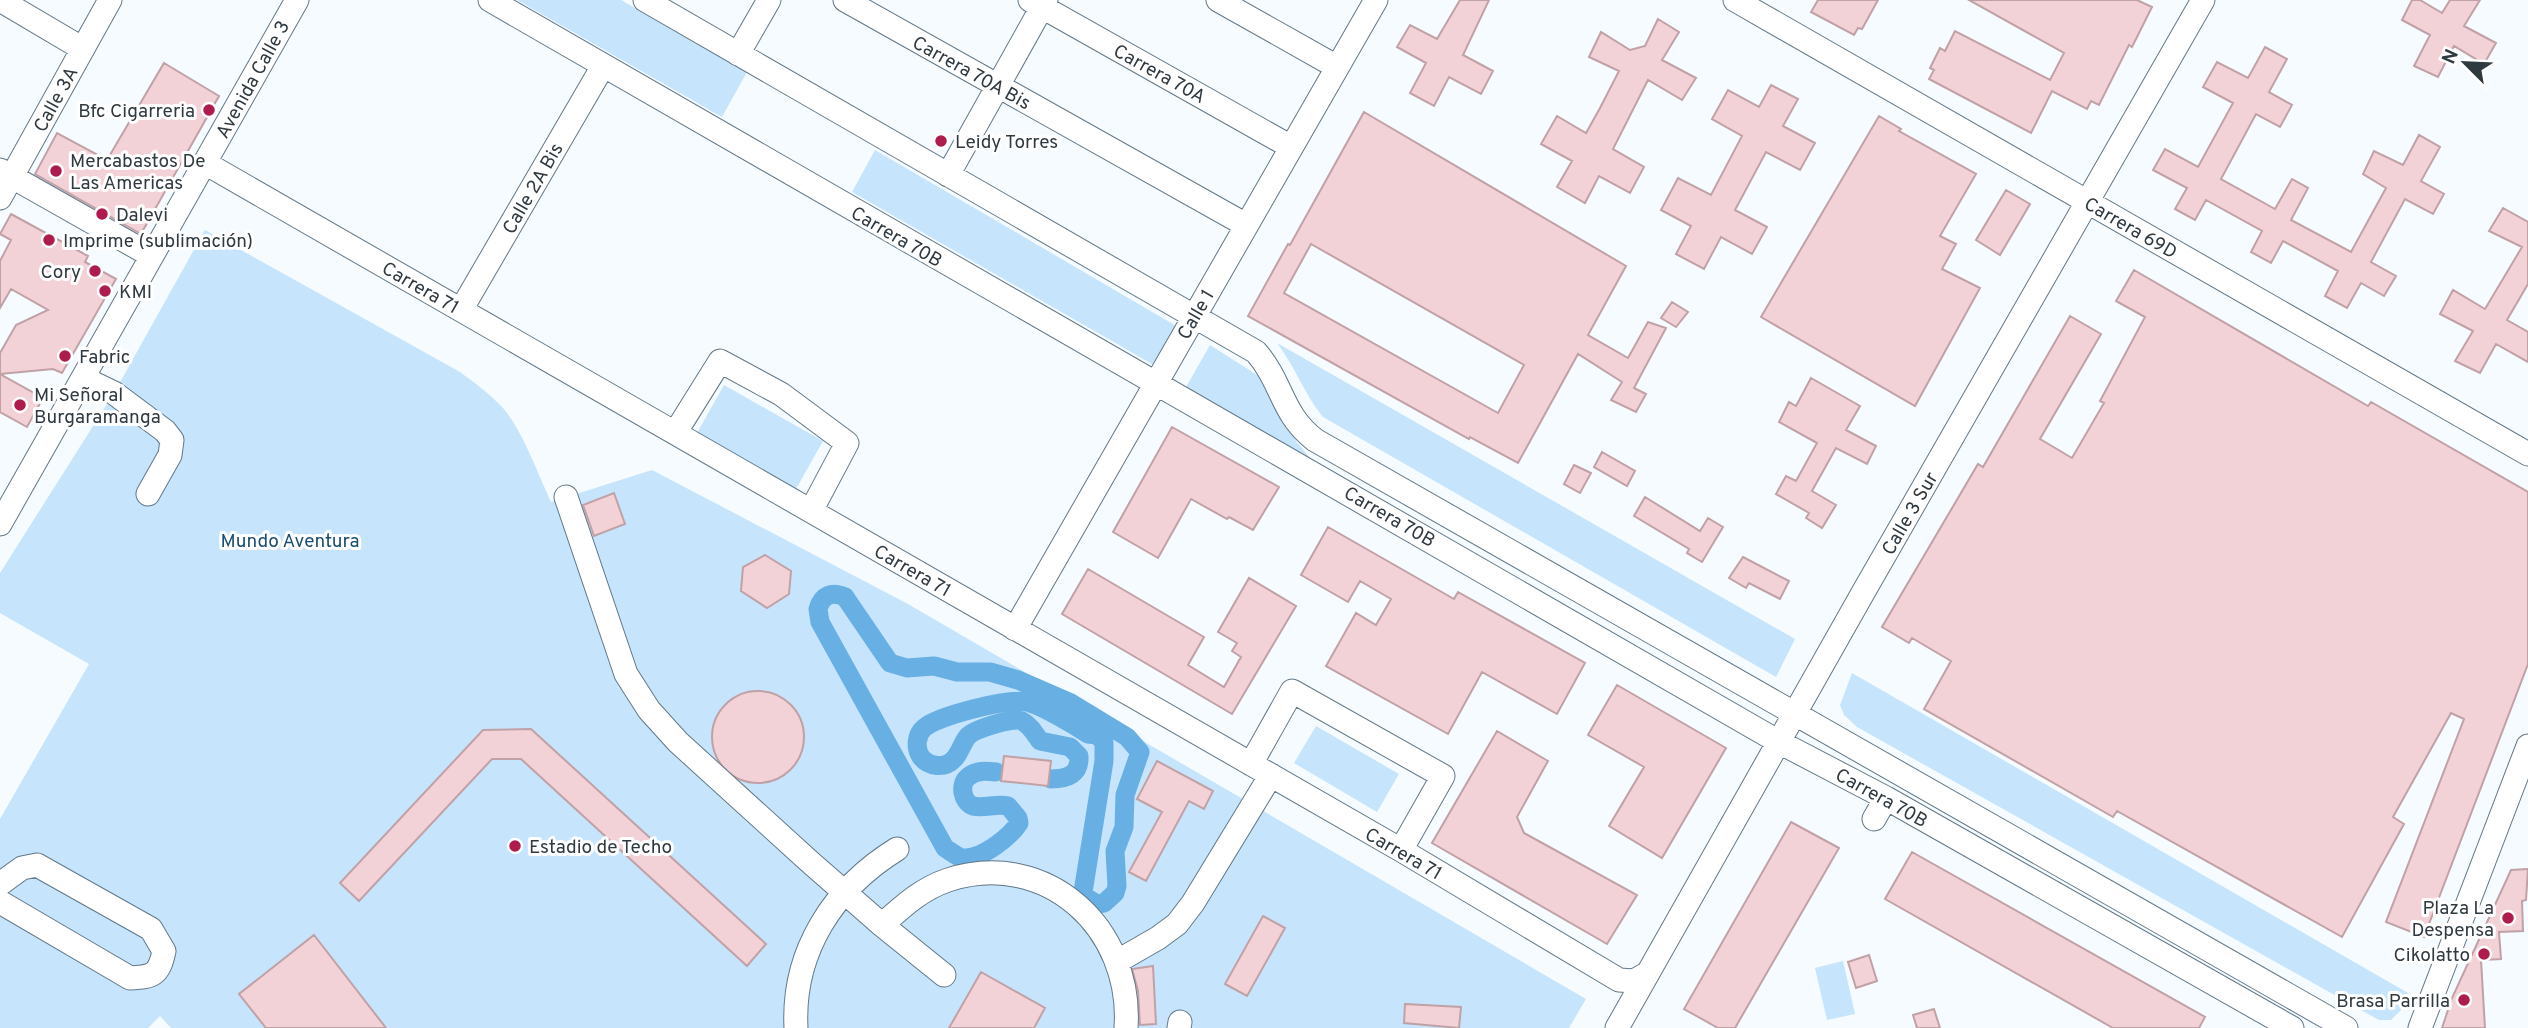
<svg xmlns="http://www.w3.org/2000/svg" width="2528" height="1028" viewBox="0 0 2528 1028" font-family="Overpass,sans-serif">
<rect width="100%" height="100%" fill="#f6fbff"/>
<path fill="#c6e4fc" d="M517,0H621L747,72L722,117Z
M875,150L1178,327L1159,368L852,192Z
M205,230L460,372C475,383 490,394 503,408C522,430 538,474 551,502L652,470L908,604L1586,999L1569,1028H171L160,1016L148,1028H0V819L89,664L0,613V573L114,393Z
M1277,343L1795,639L1776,677L1323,417C1304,394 1296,368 1277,343Z
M1210,345L1265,380L1296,441L1313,462L1186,387Z
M724,385L823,441L796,489L697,433Z
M1852,673L2408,993L2401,1010L2391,1020H2379L1857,727L1844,715L1840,705Z
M1316,726L1399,774L1377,812L1294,763Z
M1843,961L1855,1014L1827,1020L1815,968Z"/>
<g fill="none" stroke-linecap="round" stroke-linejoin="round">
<path stroke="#68b0e3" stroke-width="19" d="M996,772C986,771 976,770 968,777C959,784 962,802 973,806C984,809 996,803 1008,806L1018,818L1019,823C1010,837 982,859 964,858C957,858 951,851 945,848L820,622L818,609C822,595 832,591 845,597L890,663L907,668L934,666L957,672H990L1018,680L1071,703L1127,737L1140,752L1125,795L1124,827L1115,851L1117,886L1115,893L1104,903L1097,904L1085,897L1083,892L1104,761V742L1097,735L1088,734C1074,725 1041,705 1026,702C1008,698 937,716 924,728C916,735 915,748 921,757C929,767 945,769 954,759C960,753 962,743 968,736C975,729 1013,717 1022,721C1030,725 1035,734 1040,741L1070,747L1079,756C1080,774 1068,779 1051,779"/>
</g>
<path fill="#f3d2d7" stroke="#c0a1a6" stroke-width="2" fill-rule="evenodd" d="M1460,0H1489L1463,55L1493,71L1481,94L1449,77L1434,106L1410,93L1426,63L1397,47L1410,25L1437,39Z
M1818,0H1878L1862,29L1858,28L1854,35L1811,12Z
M1969,0H2137L2152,7L2132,47L2129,45L2099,105L2091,101L2087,109L2052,91L2031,133L1929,79L1934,70L1930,68L1940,48L1945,51L1955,31L2050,80L2064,53Z
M2412,0H2420L2442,13L2450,0H2480L2464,26L2496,43L2484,64L2454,46L2438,77L2414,66L2430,35L2402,20Z
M1658,19L1679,32L1662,60L1696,78L1682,100L1648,80L1613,149L1644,167L1630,193L1599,176L1585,203L1557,187L1572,161L1541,144L1557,116L1586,133L1600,108L1619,71L1589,57L1601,32L1630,50L1645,46Z
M2265,47L2287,59L2269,92L2292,105L2280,127L2256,114L2221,179L2275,209L2292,179L2308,188L2291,220L2351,252L2386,188L2363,174L2374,151L2403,165L2419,135L2440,147L2421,181L2444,194L2433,214L2405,199L2371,262L2396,276L2384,296L2361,283L2347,308L2325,296L2338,271L2283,241L2271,263L2251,252L2262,231L2206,200L2195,220L2175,209L2187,188L2153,170L2165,149L2198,167L2233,103L2203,87L2217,62L2248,78Z
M164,63L219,96L141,234L35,174L57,133L107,160Z
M1771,85L1798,99L1783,126L1815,143L1800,170L1766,152L1735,210L1767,227L1752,254L1721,237L1704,269L1676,254L1691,226L1661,210L1678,178L1711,195L1742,136L1712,119L1728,90L1759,107Z
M1364,112L1626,266L1588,335L1628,358L1648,322L1666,328L1634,388L1646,394L1636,412L1611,400L1622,382L1578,354L1518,463L1470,437L1469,439L1248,316L1288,244L1290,245ZM1311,244L1524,365L1498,413L1284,293Z
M1879,116L1901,129L1899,131L1976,174L1940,236L1956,244L1942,269L1980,288L1915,406L1761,317Z
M2006,190L2030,204L2000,255L1976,240Z
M2503,208L2528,222V284L2507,320L2528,332V362L2496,344L2480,373L2455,361L2473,331L2440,314L2453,290L2485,309L2522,247L2489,231Z
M11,214L88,256L85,262L116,279L62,373L53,369L0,374V353L16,325L48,310L11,289L0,308V261L11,240L0,234Z
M2134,270L2368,406L2371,402L2528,492V664L2424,937L2386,922L2464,719L2451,713L2393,817L2404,824L2342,937L2117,811L2113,817L1924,709L1951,661L1912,638L1909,643L1882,627L1978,464L1983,467L2070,316L2101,334L2040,439L2072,458L2104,403L2100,401L2145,317L2116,301Z
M1672,302L1688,312L1676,327L1661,318Z
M0,374L43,398L27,427L0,412Z
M1811,378L1860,406L1846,430L1876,446L1867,464L1836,448L1812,491L1836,505L1822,528L1806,518L1809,513L1776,494L1786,476L1796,481L1817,443L1779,422L1789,402L1796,406Z
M1172,427L1279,487L1253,530L1229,517L1227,519L1191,499L1158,558L1113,532Z
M1602,452L1635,471L1627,486L1594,467Z
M1574,465L1591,473L1580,493L1564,484Z
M614,493L625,524L594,536L583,505Z
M1645,497L1700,531L1708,518L1723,527L1702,562L1687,553L1689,549L1634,516Z
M1328,527L1454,599L1458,592L1585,663L1557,714L1482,672L1448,734L1326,666L1356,613L1376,625L1391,599L1360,581L1348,602L1301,575Z
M765,555L791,571L789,594L767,608L741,591L743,567Z
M1743,557L1789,581L1780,599L1749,583L1746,588L1729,578Z
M1088,569L1204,637L1188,665L1224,687L1241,657L1232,651L1237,643L1218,632L1249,578L1296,606L1232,714L1062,614Z
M1617,685L1726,748L1662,858L1609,826L1644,767L1588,735Z
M712 737a46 46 0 1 1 92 0a46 46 0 1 1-92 0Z
M531,729L766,944L747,966L521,759H492L359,901L340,883L483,730Z
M1497,731L1548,761L1517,817L1524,833L1637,895L1607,944L1432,843Z
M1004,756L1051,761L1048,786L1001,781Z
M1157,761L1213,791L1204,809L1189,801L1146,881L1129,872L1162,812L1137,799Z
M1791,822L1839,848L1735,1028H1718L1684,1009Z
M1912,852L2205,1017L2199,1028H2113L1885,899Z
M2528,869L2526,900L2522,901L2523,931L2499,932L2501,959L2481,960L2485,1028H2442L2452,998L2511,870Z
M1263,916L1285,928L1247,996L1225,984Z
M314,935L386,1028H266L239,994Z
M1869,955L1877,981L1856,988L1848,962Z
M1153,966L1156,1024L1140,1025L1138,991L1132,969Z
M981,972L1045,1008L1034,1028H949Z
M1405,1004L1461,1007L1459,1028L1404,1023Z
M1934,1009L1940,1028H1917L1913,1015Z"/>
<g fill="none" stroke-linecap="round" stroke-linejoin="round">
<g stroke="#617888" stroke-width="25">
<path id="minor" d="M0,0L83,49
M490,0L1779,742L1886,798L2292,1028
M645,0L1256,352C1283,383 1281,414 1315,440L2346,1028
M845,0L1246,225
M1030,0L1291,147
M1218,0L1337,67
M1735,0L2528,454
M738,54L769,0
M205,163L1401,850L1619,980L1634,981L1648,973
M0,170L152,256
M948,175L1046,0
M0,198L110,0
M461,310L603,66
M83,378L114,393L165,431L172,440L170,455L148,494
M675,433L720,361L781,394L847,443L811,511
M566,497L626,674L649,710L678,742L810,862L882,925L944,975
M0,524L297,0
M1015,629L1376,0
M1251,764L1292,691L1443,776L1401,850
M1874,819L1886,798
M0,884L22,868L37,865L151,929L164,951C159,975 153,977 130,978L0,902
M882,925C902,907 921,889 948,880C1047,848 1133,929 1126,1028
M1118,961L1158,938L1177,924L1193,903L1271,775
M796,1028C792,951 834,888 897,849
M1179,1028L1180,1022
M1617,1028L1864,591L2203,0
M2420,1028L2528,746"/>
</g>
<use href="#minor" stroke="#fff" stroke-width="23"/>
</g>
<g fill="#ae1c4e" stroke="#fff" stroke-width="2.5">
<circle cx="209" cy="110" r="7"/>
<circle cx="941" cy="141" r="7"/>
<circle cx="56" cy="171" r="7"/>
<circle cx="102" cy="214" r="7"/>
<circle cx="49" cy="240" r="7"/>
<circle cx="95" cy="271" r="7"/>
<circle cx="105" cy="291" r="7"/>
<circle cx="65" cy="356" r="7"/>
<circle cx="20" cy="405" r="7"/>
<circle cx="515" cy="846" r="7"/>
<circle cx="2508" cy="918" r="7"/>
<circle cx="2484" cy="954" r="7"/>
<circle cx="2464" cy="1000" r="7"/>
</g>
<g text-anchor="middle" stroke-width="6" stroke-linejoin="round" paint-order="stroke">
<g font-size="19" fill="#2f3940" stroke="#fff">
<text transform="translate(972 72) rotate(29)" y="7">Carrera 70A Bis</text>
<text transform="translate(1160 73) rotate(29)" y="7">Carrera 70A</text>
<text transform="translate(252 79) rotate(-61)" y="7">Avenida Calle 3</text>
<text transform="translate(55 99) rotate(-61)" y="7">Calle 3A</text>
<text transform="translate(532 188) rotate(-60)" y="7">Calle 2A Bis</text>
<text transform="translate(2131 227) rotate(30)" y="7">Carrera 69D</text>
<text transform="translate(897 236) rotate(30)" y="7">Carrera 70B</text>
<text transform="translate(421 287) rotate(30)" y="7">Carrera 71</text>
<text transform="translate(1195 314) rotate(-60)" y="7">Calle 1</text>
<text transform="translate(1909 513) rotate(-60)" y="7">Calle 3 Sur</text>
<text transform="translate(1390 516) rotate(30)" y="7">Carrera 70B</text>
<text transform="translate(913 570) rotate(30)" y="7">Carrera 71</text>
<text transform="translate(1882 797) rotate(29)" y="7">Carrera 70B</text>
<text transform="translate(1404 853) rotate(30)" y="7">Carrera 71</text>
</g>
<g font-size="19" fill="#2f3940" stroke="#fff" text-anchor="start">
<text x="195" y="117" text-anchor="end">Bfc Cigarreria</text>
<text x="955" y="148">Leidy Torres</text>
<text x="70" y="167">Mercabastos De<tspan x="70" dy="22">Las Americas</tspan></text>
<text x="116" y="221">Dalevi</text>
<text x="63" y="247">Imprime (sublimación)</text>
<text x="81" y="278" text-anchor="end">Cory</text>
<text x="119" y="298">KMI</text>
<text x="79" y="363">Fabric</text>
<text x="34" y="401">Mi Señoral<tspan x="34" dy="22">Burgaramanga</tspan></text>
<text x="529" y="853">Estadio de Techo</text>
<text x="2494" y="914" text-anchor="end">Plaza La<tspan x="2494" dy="22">Despensa</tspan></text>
<text x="2470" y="961" text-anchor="end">Cikolatto</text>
<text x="2450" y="1007" text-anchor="end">Brasa Parrilla</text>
</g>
<g font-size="19" fill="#194f72" stroke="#fff">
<text x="290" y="547">Mundo Aventura</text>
</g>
</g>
<g transform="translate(2465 63) rotate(294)" stroke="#ffffff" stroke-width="5" paint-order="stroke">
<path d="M0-5L12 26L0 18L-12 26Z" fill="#2f3940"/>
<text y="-10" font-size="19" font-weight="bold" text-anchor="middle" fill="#2f3940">N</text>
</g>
</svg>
